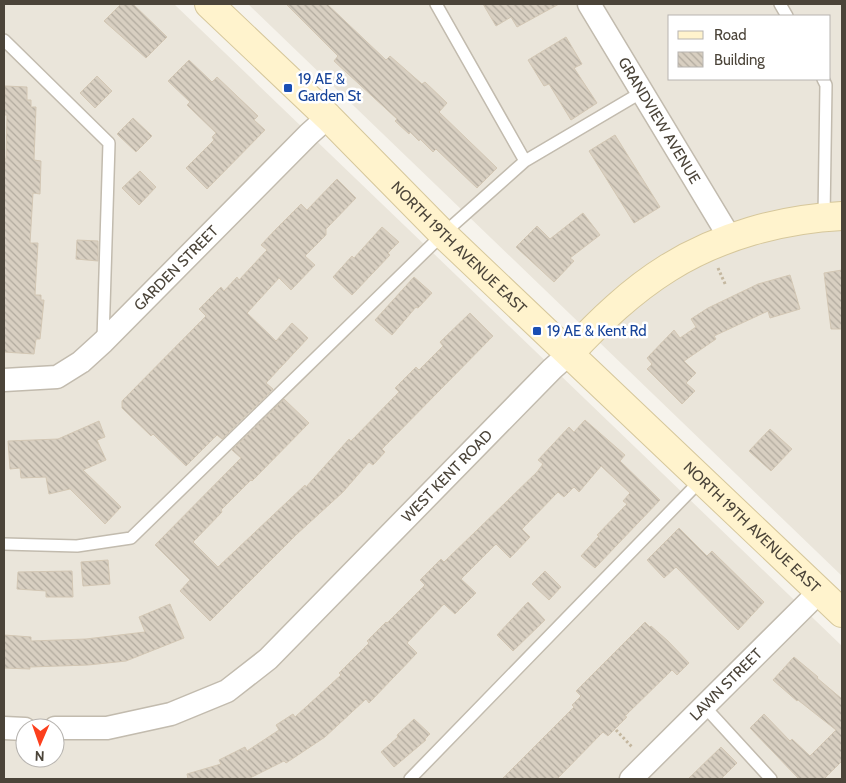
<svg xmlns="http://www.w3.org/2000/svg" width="846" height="783" viewBox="0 0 846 783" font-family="Cabin,sans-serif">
<defs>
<pattern id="building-back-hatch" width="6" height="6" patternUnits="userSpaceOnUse" patternTransform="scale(1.25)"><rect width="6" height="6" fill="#d8cfc1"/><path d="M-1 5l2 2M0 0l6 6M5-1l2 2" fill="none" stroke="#b1aa9e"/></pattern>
</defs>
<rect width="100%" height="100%" fill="#f6f3ec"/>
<path fill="#eae5da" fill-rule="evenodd" d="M4,4H174L842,646V779H4ZM25,728H55V758H25Z
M248,4H842V576ZM670,16H830V79H670Z"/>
<path fill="url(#building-back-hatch)" stroke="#d3c7b4" d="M121,4H133L167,37L146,58L104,21Z
M286,4H327L386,60L390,56L422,84L425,82L447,103L439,112L497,168L477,188L436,149L433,152L420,139L419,141L410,132L409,134L395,121L397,119L334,61L338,56Z
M483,4H559L517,27L511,17L496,26Z
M566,37L582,64L574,68L597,103L571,120L549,84L544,86L528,60Z
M189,60L212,82L217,77L258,116L254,120L265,130L207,189L186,168L214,140L212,137L216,133L187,105L190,102L168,81Z
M97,76L112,91L95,108L80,93Z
M5,86L27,87V100H31V107H36L34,160L41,161L40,194L33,193L30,243H38L35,295H41V300H44L40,339H36L34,354L4,352V159H6L7,115H4Z
M133,118L152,136L136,152L117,134Z
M615,135L660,207L634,223L589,151Z
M140,171L156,187L139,205L122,188Z
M337,179L356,198L326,229V235L305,256L315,265L291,290L279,278L247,313L276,341L292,323L308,338L266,383L273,389L222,439L217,435L186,466L153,434L151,436L122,408V401L206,316L199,309L221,287L224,291L237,277L239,280L267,250L261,245L276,229L301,204L307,210Z
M583,213L600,235L570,258L574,261L554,282L516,247L537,226L550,239Z
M382,227L399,242L388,253L390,255L352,295L333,277L352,256L354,258Z
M77,240L98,241V261L76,259Z
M842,270V329H831L824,273Z
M790,275L800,309L770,318L768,311L714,336L716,339L684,361L696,373L686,383L695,391L682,404L647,369L652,364L647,358L674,330L680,338L696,327L691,319L708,308L758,284Z
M414,277L432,293L418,308L416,307L392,335L375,320Z
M470,313L493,336L382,449L385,452L373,465L369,462L343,492L297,534L210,621L180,591L190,580L155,545L241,458L232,450L284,399L309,423L252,481L251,480L221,510L222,512L193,542L218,567L305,485L306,487L349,439L351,441L399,392L395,388L416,367L419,370L443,346L440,342Z
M585,420L625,455L620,461L660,500L595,568L581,556L599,536L597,535L627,504L623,501L630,493L601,466L579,492L574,487L564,497L558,492L522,529L530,537L510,558L496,544L461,579L476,593L455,614L444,604L407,643L417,653L369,703L366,699L325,737L286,763L284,761L248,779H188L187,774L221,764L219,760L245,747L247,751L279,730L276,725L293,714L295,717L341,675L339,673L369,643L367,641L386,622L387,623L425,585L420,580L441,559L444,562L537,472L543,464L538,460L569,427L574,432Z
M99,421L105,437L97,440L106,460L83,470L121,507L105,524L70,489L49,494L46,477L21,478L20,468L10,469L8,441L58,439Z
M770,429L792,449L771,471L749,451Z
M679,528L707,556L712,551L764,602L738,630L676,567L664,578L647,560Z
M108,560L110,584L83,586L81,562Z
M72,571L73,597H46V591L17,589L18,572Z
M545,571L561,587L549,600L532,584Z
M528,602L545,620L513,651L497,635Z
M170,604L184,638L126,661L88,665L30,667V669L4,668V635L31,637V641L86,639L145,632L139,617Z
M645,622L650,627L651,626L668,641L689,663L677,675L672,670L625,716L627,717L608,736L603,732L557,779H502L574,707L572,705L581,696L576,691Z
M794,657L818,677L817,678L842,699V761L824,779H799L750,728L764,714L790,741L792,739L810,756L836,730L798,700L797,701L773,680Z
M414,719L430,734L425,739L426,740L394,767L381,752L398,737L397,735Z
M721,747L737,763L721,779H688Z"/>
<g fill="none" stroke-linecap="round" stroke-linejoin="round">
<g stroke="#c2bbae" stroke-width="14">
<path id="lane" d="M436,4L525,161
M780,4L787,16
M4,40L109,143L103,340
M823,79L826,85L824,217
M4,544L77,546L131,538L443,234L525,161L642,92
M704,706L771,779
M410,779L701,480"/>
</g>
<g stroke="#c2bbae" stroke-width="25">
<g id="street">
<path id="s1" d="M589,4L730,238"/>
<path id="s2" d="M4,380L57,377L81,362L103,342L309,134L328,117"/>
<path d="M4,728L25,729"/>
<path id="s3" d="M55,728H107L171,714L227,691L268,659L552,369L570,353"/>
<path id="s4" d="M631,779L820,591"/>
</g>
</g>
<g stroke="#d6c79b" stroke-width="30">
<g id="secondary">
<path id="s5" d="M209,4L328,117L443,234L842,613"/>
<path d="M570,353C600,321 631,291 668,268C719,236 782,219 842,216"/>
</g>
</g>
<path stroke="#c4b79f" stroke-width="3" stroke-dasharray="2.5 2.5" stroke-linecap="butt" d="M718,268L726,286
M616,730L633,748"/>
<use href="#lane" stroke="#fff" stroke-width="11"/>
<use href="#street" stroke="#fff" stroke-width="22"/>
<use href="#secondary" stroke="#fff3cd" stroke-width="28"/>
</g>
<g fill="#1a4fb4" stroke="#fff" stroke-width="2">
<rect x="283" y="83" width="10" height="10" rx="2.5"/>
<rect x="532" y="326" width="10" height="10" rx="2.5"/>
</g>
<g text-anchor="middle" stroke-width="5" stroke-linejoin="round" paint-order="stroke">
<g font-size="15" fill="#164399" stroke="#fff" text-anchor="start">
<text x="298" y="84">19 AE &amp;<tspan x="298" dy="17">Garden St</tspan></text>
<text x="547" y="336">19 AE &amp; Kent Rd</text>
</g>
<g font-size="15" fill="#4b4439" stroke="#fff">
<text dy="5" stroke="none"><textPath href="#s1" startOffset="136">GRANDVIEW AVENUE</textPath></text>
<text dy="5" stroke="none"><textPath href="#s5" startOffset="349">NORTH 19TH AVENUE EAST</textPath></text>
<text dy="5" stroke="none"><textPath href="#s2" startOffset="215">GARDEN STREET</textPath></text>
<text dy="5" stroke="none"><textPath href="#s3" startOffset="486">WEST KENT ROAD</textPath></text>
<text dy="5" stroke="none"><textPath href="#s5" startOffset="754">NORTH 19TH AVENUE EAST</textPath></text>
<text dy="5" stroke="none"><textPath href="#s4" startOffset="134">LAWN STREET</textPath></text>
</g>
</g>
<rect width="846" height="783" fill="none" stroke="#4b4439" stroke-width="10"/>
<rect x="668" y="15" width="162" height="65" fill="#ffffff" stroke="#b7b4b0"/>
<rect x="678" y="31" width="25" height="8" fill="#fff3cd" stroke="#b7b4b0"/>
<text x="714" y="40" font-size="15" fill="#4b4439">Road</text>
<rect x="678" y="52" width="25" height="15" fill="url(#building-back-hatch)" stroke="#b7b4b0"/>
<text x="714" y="65" font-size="15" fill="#4b4439">Building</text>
<g transform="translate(40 743) rotate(182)"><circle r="24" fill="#ffffff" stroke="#b7b4b0"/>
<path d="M0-4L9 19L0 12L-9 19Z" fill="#fc3f1d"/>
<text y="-8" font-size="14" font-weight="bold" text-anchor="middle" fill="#4b4439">N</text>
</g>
</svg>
